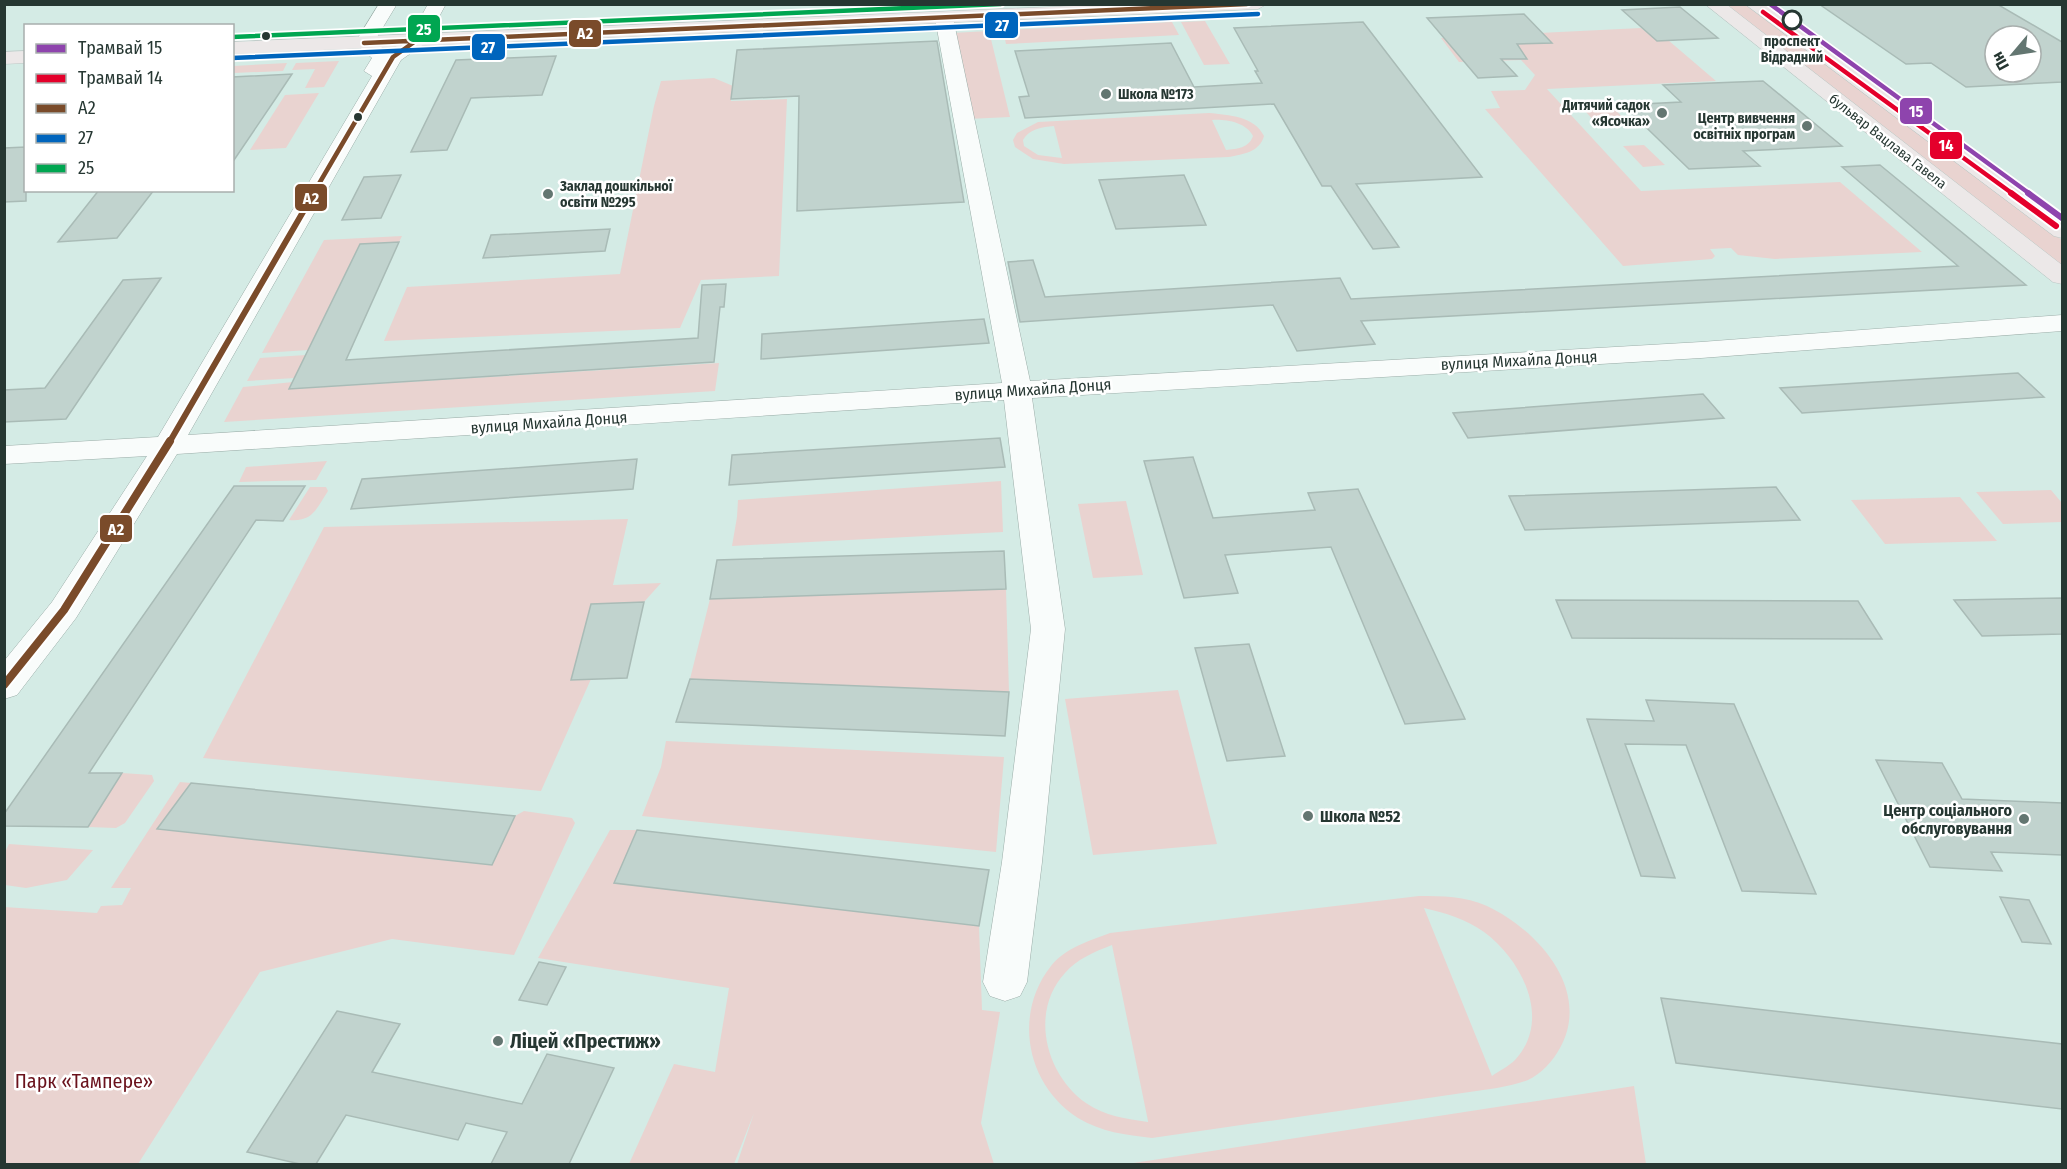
<svg xmlns="http://www.w3.org/2000/svg" width="2067" height="1169" viewBox="0 0 2067 1169" font-family="'Fira Sans Condensed',sans-serif">
<rect width="100%" height="100%" fill="#d4ebe5"/>
<path fill="#e9d3d0" fill-rule="evenodd" d="M1718,5H1746L2062,240V269Z
M1205,21L1230,64L1204,65L1181,22Z
M1172,22L1179,35L1006,44L1003,30Z
M1641,28L1650,35L1668,40L1716,81L1547,89L1641,191L1840,182L1922,252L1775,259L1738,255L1731,248L1710,249L1715,256L1712,259L1623,266L1485,109L1500,108L1491,91L1525,90L1535,75L1521,60L1459,62L1441,38Z
M989,31L1010,117L968,119L952,33Z
M339,61L324,87L305,88L315,69L292,70L296,63Z
M287,63L283,71L233,73V66Z
M714,78L733,86L731,101L787,99L779,276L701,280L680,328L384,341L407,287L620,274L654,106L661,81Z
M319,93L286,148L250,150L285,95Z
M1607,101L1625,120L1594,121L1577,102Z
M1209,113C1229,115 1254,116 1264,136C1260,152 1243,154 1229,157L1064,164L1033,159L1015,147L1013,140L1017,133L1038,122ZM1212,120C1225,119 1246,122 1253,136C1249,148 1237,149 1226,150ZM1054,126L1062,158L1038,155L1024,146L1023,140C1029,129 1042,127 1054,126Z
M1644,145L1665,165L1643,167L1623,146Z
M402,236L399,242L360,244L309,350L262,353L324,240Z
M306,355L295,378L247,381L260,358Z
M719,363L715,391L224,422L243,387L293,382L290,389Z
M327,461L316,480L239,482L246,467Z
M1001,481L1003,532L732,546L737,517L738,500Z
M310,487H326L328,491C316,509 313,522 289,520Z
M2051,490L2062,503V522L2003,524L1976,492Z
M1960,497L1997,541L1885,544L1851,500Z
M1126,501L1143,575L1093,578L1078,504Z
M628,519L613,585L661,583L644,602L591,604L571,680L591,679L541,791L203,758L324,527Z
M1006,589L1009,692L690,679L710,599Z
M1178,690L1217,844L1093,855L1065,699Z
M666,741L1004,757L996,852L642,816L661,767Z
M122,773L152,775L154,781L125,823L116,828L88,827Z
M180,782L191,783L157,829L491,865L515,816L524,811L572,818L575,823L514,955L392,939L260,972L138,1164H5L4,907L97,913L101,906L122,905L131,888H111Z
M610,830H637L615,883L979,926L982,1010L1000,1012L981,1123L994,1164H737L754,1113L734,1164H629L674,1064L715,1072L729,988L538,958Z
M9,844L93,850L67,880L26,888L5,885V852Z
M1419,896C1442,896 1465,896 1487,906C1538,930 1592,990 1560,1048C1553,1061 1541,1074 1528,1080C1518,1084 1507,1086 1497,1088L1152,1138C1126,1135 1101,1132 1078,1118C1026,1085 1013,1014 1051,966C1065,948 1089,941 1110,933ZM1424,908C1445,913 1466,919 1484,932C1521,959 1553,1019 1515,1060C1509,1066 1499,1071 1492,1076ZM1112,945L1148,1121V1122C1126,1119 1105,1116 1086,1103C1046,1075 1029,1012 1065,973C1077,959 1094,952 1112,945Z
M1634,1086L1646,1164H1127Z"/>
<path fill="#c1d3ce" stroke="#a9bbb6" stroke-width="1.5" fill-rule="evenodd" d="M1819,4H1997L2062,42V82L1966,87L1931,63L1906,64ZM1995,36H2031V72H1995Z
M1680,7L1718,38L1657,41L1622,10Z
M1524,14L1552,43L1517,44L1527,59H1501L1517,76L1478,78L1427,18Z
M1363,22L1482,177L1356,184L1399,247L1373,249L1331,186H1322L1274,104L1025,118L1019,97L1029,96L1015,51L1171,43L1194,87L1262,83L1255,71H1258L1234,28Z
M937,41L964,202L797,211L799,96L731,99L737,50Z
M556,56L542,95L471,98L447,150L411,152L456,60Z
M292,74L276,98L232,163V77Z
M1763,81L1842,146L1743,151L1760,166L1689,169L1623,105L1681,102L1663,85Z
M26,147V201L4,202V148Z
M1880,165L2026,285L1361,321L1375,344L1297,351L1273,305L1020,322L1008,262L1033,260L1045,297L1340,278L1351,299L1958,266L1842,167Z
M401,175L381,218L342,220L364,177Z
M1184,175L1206,225L1116,229L1099,180Z
M99,190H154L117,238L58,242Z
M610,229L605,251L483,258L491,235Z
M399,242L346,360L698,338L702,285L726,284L724,307H720L714,362L289,389L360,244Z
M161,278L66,419L4,422V390L45,388L123,280Z
M984,319L989,343L761,359L762,334Z
M2018,373L2044,397L1802,413L1780,388Z
M1703,394L1724,418L1468,438L1453,413Z
M1000,438L1005,467L729,485L732,455Z
M1193,457L1213,518L1315,510L1308,493L1358,489L1465,719L1405,724L1331,547L1225,555L1238,593L1184,598L1144,461Z
M637,459L633,489L351,509L362,479Z
M234,486H305L283,521L256,520L89,773H122L88,827L4,826V814Z
M1776,487L1800,520L1525,530L1509,496Z
M1004,551L1006,589L710,599L717,560Z
M2062,598V634L1982,636L1954,600Z
M1556,600L1858,601L1882,639L1572,638Z
M644,602L627,678L571,680L591,604Z
M1249,644L1285,756L1227,761L1195,648Z
M690,679L1009,692L1005,736L676,722Z
M1646,700L1734,704L1816,894L1742,891L1686,745L1625,744L1675,878L1641,876L1587,719L1654,721Z
M1876,760L1942,763L1962,799L2062,803V855L1991,852L2002,871L1930,867Z
M191,783L515,816L492,865L157,829Z
M637,830L989,870L979,926L614,883Z
M2000,897L2029,900L2051,944L2022,942Z
M539,962L566,967L547,1005L519,1000Z
M1661,998L2062,1044V1109L1676,1063Z
M337,1011L400,1024L372,1072L522,1104L547,1054L614,1068L569,1164H491L507,1132L466,1123L458,1140L346,1115L316,1164H300L247,1152Z"/>
<g fill="none" stroke-linecap="round" stroke-linejoin="round">
<g stroke="#9bada8" stroke-width="1">
<path id="minor" d="M379,4H397L374,42L388,52L410,37L428,4H446L424,44L401,60L188,435L1002,383L935,18L938,14H950L953,18L1030,381L1701,342L2062,315V331L1701,358L1032,398L1065,629L1042,862L1027,982L1020,996L1005,1001L990,996L983,982L1002,862L1031,629L1004,400L177,454L76,618L17,695L4,699V661L52,602L147,456L4,464V446L158,437L372,76L364,71L372,58L355,43Z"/>
</g>
<g stroke="#bcc8c5" stroke-width="1">
<path id="major" d="M1120,4H1267L1258,9L232,54V42Z
M1705,4H1726L2062,265V284L2053,282Z
M1745,4H1766L2062,220V238L2054,236Z
M26,51V63L4,64V52Z"/>
</g>
<use href="#minor" fill="#f9fcfb" fill-rule="evenodd"/>
<use href="#major" fill="#ece8e8" fill-rule="evenodd"/>
<g stroke="#fff" stroke-width="8">
<path id="bus-1-far2" d="M364,43L1247,4
M313,194L393,57L417,40"/>
</g>
<g stroke="#fff" stroke-width="10">
<path id="bus-1-far1" d="M169,443L314,193"/>
</g>
<g stroke="#fff" stroke-width="12">
<path id="bus-1" d="M4,685L64,610L170,441"/>
</g>
<g stroke="#fff" stroke-width="8">
<path id="bus-2" d="M232,58L1258,14"/>
</g>
<g stroke="#fff" stroke-width="8">
<path id="bus-3" d="M232,37L1001,4"/>
</g>
<use href="#bus-1-far2" stroke="#7a4b2a" stroke-width="4.5"/>
<use href="#bus-1-far1" stroke="#7a4b2a" stroke-width="6"/>
<use href="#bus-1" stroke="#7a4b2a" stroke-width="8"/>
<use href="#bus-2" stroke="#0065bd" stroke-width="4.5"/>
<use href="#bus-3" stroke="#00a651" stroke-width="4.5"/>
<g stroke="#fff" stroke-width="8">
<path id="tram-1-far1" d="M1770,4L2030,194"/>
</g>
<g stroke="#fff" stroke-width="10">
<path id="tram-1" d="M2028,193L2062,218"/>
</g>
<g stroke="#fff" stroke-width="8">
<path id="tram-2-far1" d="M1763,12L2013,194"/>
</g>
<g stroke="#fff" stroke-width="10">
<path id="tram-2" d="M2011,193L2056,226"/>
</g>
<use href="#tram-1-far1" stroke="#8e44ad" stroke-width="4.5"/>
<use href="#tram-1" stroke="#8e44ad" stroke-width="6"/>
<use href="#tram-2-far1" stroke="#e4002b" stroke-width="4.5"/>
<use href="#tram-2" stroke="#e4002b" stroke-width="6"/>
</g>
<circle fill="#fff" stroke="#263732" stroke-width="3" cx="1792" cy="20" r="9"/>
<g fill="#263732" stroke="#fff" stroke-width="2">
<circle cx="266" cy="36" r="5"/>
<circle cx="358" cy="117" r="5"/>
</g>
<g fill="#637671" stroke="#fff" stroke-width="2">
<circle cx="1106" cy="94" r="6"/>
<circle cx="1662" cy="113" r="6"/>
<circle cx="1807" cy="126" r="6"/>
<circle cx="548" cy="194" r="6"/>
<circle cx="1308" cy="816" r="6"/>
<circle cx="2024" cy="819" r="6"/>
<circle cx="498" cy="1041" r="6"/>
</g>
<g text-anchor="middle" stroke-width="5" stroke-linejoin="round" paint-order="stroke">
<g font-size="14" font-weight="bold" fill="#263732" stroke="#fff">
<text x="1792" y="46">проспект<tspan x="1792" dy="16">Відрадний</tspan></text>
</g>
<g font-size="14" font-weight="bold" fill="#263732" stroke="#fff" text-anchor="start">
<text x="1118" y="99">Школа №173</text>
<text x="1650" y="110" text-anchor="end">Дитячий садок<tspan x="1650" dy="16">«Ясочка»</tspan></text>
<text x="1795" y="123" text-anchor="end">Центр вивчення<tspan x="1795" dy="16">освітніх програм</tspan></text>
<text x="560" y="191">Заклад дошкільної<tspan x="560" dy="16">освіти №295</tspan></text>
</g>
<g font-size="14" fill="#263732" stroke="#fff">
<text transform="translate(1888 141) rotate(38)" y="5">бульвар Вацлава Гавела</text>
</g>
<g font-size="16" fill="#263732" stroke="#fff">
<text transform="translate(1519 360) rotate(-3)" y="6">вулиця Михайла Донця</text>
<text transform="translate(1033 389) rotate(-4)" y="6">вулиця Михайла Донця</text>
<text transform="translate(549 422) rotate(-4)" y="6">вулиця Михайла Донця</text>
</g>
<g font-size="16" font-weight="bold" fill="#263732" stroke="#fff" text-anchor="end">
<text x="2012" y="816">Центр соціального<tspan x="2012" dy="18">обслуговування</tspan></text>
<text x="1320" y="822" text-anchor="start">Школа №52</text>
</g>
<g font-size="20" font-weight="bold" fill="#263732" stroke="#fff" text-anchor="start">
<text x="510" y="1048">Ліцей «Престиж»</text>
</g>
<g font-size="20" fill="#6a121c" stroke="#fff">
<text x="84" y="1088">Парк «Тампере»</text>
</g>
</g>
<g stroke="#fff" stroke-width="2">
<rect x="984" y="11" width="35" height="28" rx="6" fill="#0065bd"/>
<rect x="407" y="14" width="34" height="29" rx="6" fill="#00a651"/>
<rect x="568" y="19" width="34" height="29" rx="6" fill="#7a4b2a"/>
<rect x="471" y="33" width="35" height="28" rx="6" fill="#0065bd"/>
<rect x="1899" y="97" width="34" height="28" rx="6" fill="#8e44ad"/>
<rect x="1929" y="131" width="34" height="29" rx="6" fill="#e4002b"/>
<rect x="294" y="183" width="34" height="29" rx="6" fill="#7a4b2a"/>
<rect x="99" y="514" width="34" height="29" rx="6" fill="#7a4b2a"/>
</g>
<g font-size="16" text-anchor="middle" font-weight="bold" fill="#fff">
<text x="1002" y="31">27</text>
<text x="424" y="35">25</text>
<text x="585" y="39">А2</text>
<text x="488" y="53">27</text>
<text x="1916" y="117">15</text>
<text x="1946" y="151">14</text>
<text x="311" y="204">А2</text>
<text x="116" y="535">А2</text>
</g>
<rect width="2067" height="1169" fill="none" stroke="#263732" stroke-width="12"/>
<rect x="24" y="24" width="210" height="168" fill="#ffffff" stroke="#a8afad" stroke-width="1.5"/>
<rect x="36" y="44" width="30" height="9" fill="#8e44ad" stroke="#a8afad" stroke-width="1.5"/>
<text x="78" y="54" font-size="18" fill="#263732">Трамвай 15</text>
<rect x="36" y="74" width="30" height="9" fill="#e4002b" stroke="#a8afad" stroke-width="1.5"/>
<text x="78" y="84" font-size="18" fill="#263732">Трамвай 14</text>
<rect x="36" y="104" width="30" height="9" fill="#7a4b2a" stroke="#a8afad" stroke-width="1.5"/>
<text x="78" y="114" font-size="18" fill="#263732">А2</text>
<rect x="36" y="134" width="30" height="9" fill="#0065bd" stroke="#a8afad" stroke-width="1.5"/>
<text x="78" y="144" font-size="18" fill="#263732">27</text>
<rect x="36" y="164" width="30" height="9" fill="#00a651" stroke="#a8afad" stroke-width="1.5"/>
<text x="78" y="174" font-size="18" fill="#263732">25</text>
<g transform="translate(2013 54) rotate(241)"><circle r="28" fill="#ffffff" stroke="#a8afad" stroke-width="1.5"/>
<path d="M0-4.5L10 22L0 15L-10 22Z" fill="#637671"/>
<text y="-9" font-size="16" font-weight="bold" text-anchor="middle" fill="#263732">Пн</text>
</g>
</svg>
